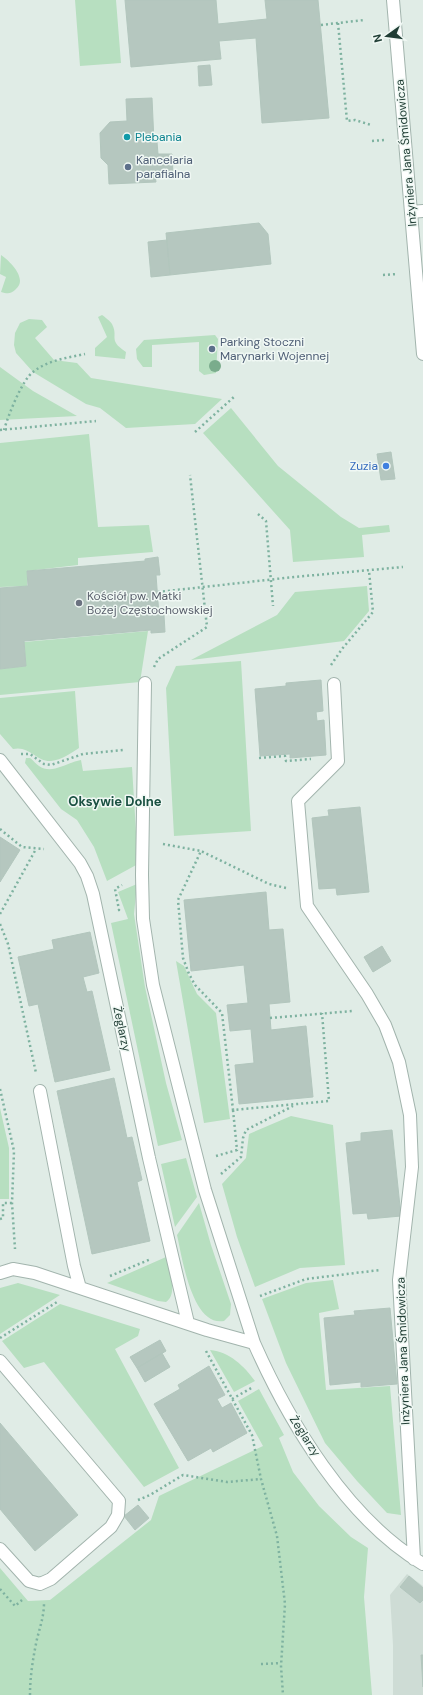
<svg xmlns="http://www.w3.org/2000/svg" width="423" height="1695" viewBox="0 0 423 1695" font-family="'DM Sans',sans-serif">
<rect width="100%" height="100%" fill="#e0ece6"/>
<path fill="#cedcd5" d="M407,1574L423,1586V1695H393V1645L390,1595Z"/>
<path fill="#b7dfc0" d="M75,0H116L121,63L80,66Z
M1,255C10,261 28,279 16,289C11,294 8,294 1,292L6,277L0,274Z
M102,315C105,317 110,321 112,324C119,337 107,340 126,352L125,359L95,356V348L107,337L98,317Z
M29,319L42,320L47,327L35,338L54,360L77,363L91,378L222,399L195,424L126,428L100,408L86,404L33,372L16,353L14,345L15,333L20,323Z
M215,335L218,339L216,373L204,375L199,371V342L152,345V367H143L137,359L136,349L144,340Z
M0,367L33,391L77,416L0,420Z
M231,408L278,466L341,517L359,528L389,525L390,532L362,535L364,557L293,562L290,530L203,433Z
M89,434L98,527L149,525L153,552L78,558V565L27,571V586L0,587V443Z
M367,586L369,611L344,641L191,660L277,615L295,592Z
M148,631L140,682L0,695V669L26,666L24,642Z
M241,661L251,831L174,836L166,688L176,666Z
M75,691L79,748C71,753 62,760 51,761C37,762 29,745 13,749L0,734V698Z
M26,758H30C33,760 36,764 39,766C52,775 68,762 81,760L83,771L132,767L138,864L107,881L94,847L77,820L61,809L25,763Z
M137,884L134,914L145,987L166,1083L182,1140L158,1146L111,923L128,919L118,892Z
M176,961L184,966L197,994L216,1013L230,1119L204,1123Z
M0,1108L9,1148V1199H0Z
M291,1116L333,1125L345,1265L300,1268L255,1287L237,1237L222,1184L246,1158L249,1134Z
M186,1158L197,1197L175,1227L161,1164Z
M199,1203L211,1245L231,1304L230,1315L224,1321C192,1327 182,1257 177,1235Z
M166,1257C168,1269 179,1293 166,1302L158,1301L107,1283Z
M333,1280L339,1309L319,1313L326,1390L390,1386L401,1515L387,1513L357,1481L325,1443L286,1363L262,1299L306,1283Z
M18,1283L60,1295L0,1334V1288Z
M60,1304L140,1329L138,1336L115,1349L179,1468L144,1487L44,1362L24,1368L2,1341Z
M210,1350C230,1352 244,1366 255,1381L234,1392Z
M259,1389L284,1435L279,1438L293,1472L319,1506L351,1537L368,1548L364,1597L372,1695H0V1568L28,1601L50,1600L151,1520L159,1496L263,1446L238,1401Z"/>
<path fill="#b5c7bf" stroke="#b2c6bd" d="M125,0H216L218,24L267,19L265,0H318L329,118L262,123L256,38L219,41L221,59L131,67Z
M210,65L212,85L199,86L198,66Z
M152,98L154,142H157L158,154H172L173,174L155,175L156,182L109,184L108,165L101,158L100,133L110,122L127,121L126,99Z
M259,223L268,234L271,264L170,275L166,233Z
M167,240L170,275L151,277L148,242Z
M391,452L395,479L381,480L377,454Z
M158,557L160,575H156L159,615H164L165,632L151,633V630L24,641L26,666L0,669V588L28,586L27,571L145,561V559Z
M321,680L323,711L316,712L317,721L324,720L326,755L290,758V754L260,756L255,689L286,686V683Z
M360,807L369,892L337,895L336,888L319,889L312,818L329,816L328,810Z
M0,837L20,850L0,882Z
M266,892L269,930L283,929L290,1002L269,1004L271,1030L306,1026L313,1097L239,1104L235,1065L254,1063L251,1029L230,1031L227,1005L248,1003L244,965L191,971L184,900Z
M90,932L99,973L83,977L87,992L92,991L110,1070L55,1082L38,1004L29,1006L18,957L54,949L52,940Z
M382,946L391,961L373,972L364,957Z
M114,1078L127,1138L132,1137L142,1180L137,1182L150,1241L92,1254L57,1091Z
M392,1130L401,1216L368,1219L367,1213L353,1214L346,1143L361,1141V1133Z
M390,1308L397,1384L361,1387V1382L330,1385L324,1318L355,1315L354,1311Z
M160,1340L166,1351L137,1368L130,1357Z
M162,1353L170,1367L145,1382L137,1368Z
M209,1366L225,1395L217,1399L222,1408L231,1403L247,1433L213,1452L211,1448L188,1461L154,1404L180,1389L178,1385Z
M0,1423L78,1515L35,1551L0,1509Z
M138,1505L149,1518L135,1530L124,1516Z
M409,1576L423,1588V1600L420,1603L400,1587Z
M421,1655H423V1687Z"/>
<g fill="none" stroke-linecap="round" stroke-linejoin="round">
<g stroke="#a2b4ad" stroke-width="14">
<path id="minor" d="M393,0L423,354
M411,212L423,211
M145,683L142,875L143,919L153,985L205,1190L254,1343
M334,684L338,761L298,801L307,906L367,994L385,1025L399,1062L410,1115L412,1167L399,1280L414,1559
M0,760L80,863L87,876L93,894L149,1158L188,1323
M40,1091L74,1266L80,1288
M0,1273L13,1269L35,1273L207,1330L254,1343C289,1422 347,1519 423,1564
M0,1361L119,1501L118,1515L111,1527L51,1579L40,1584L29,1581L0,1549"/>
</g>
<path stroke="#7eb2a0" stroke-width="2.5" stroke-dasharray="2 3" stroke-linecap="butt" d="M338,23L347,121L355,120L371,125
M321,25L364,20
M372,141L385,140
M383,275L397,274
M0,430L96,421
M4,430C8,416 22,380 33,372C48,360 67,358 85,354
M195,432L235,396
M258,514L266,521L273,606
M158,592L294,577L403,567
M331,665L342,649L373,612L369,571
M154,667L158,659L207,627L190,475
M21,754H30L44,764L51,765L83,754L123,750
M259,758L285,756L286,761L311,759
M0,829L22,847L44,849
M163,844L201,851
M286,888L269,884L201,851L178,900L183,958L189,974L195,985L222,1013L233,1110L329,1101L322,1013
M118,910H119L115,889L122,885
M0,914L36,849
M0,924L8,944L36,1073
M270,1018L353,1011
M0,1089L14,1151L12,1203L15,1249
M216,1156L237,1150L233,1110
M221,1174L241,1157L243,1138L246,1130L293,1106
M0,1219L3,1218V1203H12
M110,1276L151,1259
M260,1296L306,1279L380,1270
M0,1338L57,1302
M206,1351L252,1435L261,1479L277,1536L285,1604L281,1666L283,1695
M232,1399L253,1387
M138,1500L150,1495L183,1475L227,1482L261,1479
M0,1589L15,1606L22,1600
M261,1664L281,1663
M30,1695C30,1676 33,1658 37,1639C40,1627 44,1616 44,1603"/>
<use href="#minor" stroke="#fff" stroke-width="12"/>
</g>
<circle fill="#7aac8c" cx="215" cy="366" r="6"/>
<circle fill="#0f9aa8" stroke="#f0f8f4" stroke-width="1.5" cx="127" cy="137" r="4"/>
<g fill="#5c6f8a" stroke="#f0f8f4" stroke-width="1.5">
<circle cx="128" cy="167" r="4"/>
<circle cx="212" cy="349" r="4"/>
</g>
<circle fill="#3f7fe0" stroke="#f0f8f4" stroke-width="1.5" cx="386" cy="466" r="4"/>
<circle fill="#6b7280" stroke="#f0f8f4" stroke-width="1.5" cx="79" cy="603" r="4"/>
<g text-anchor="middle" stroke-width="3" stroke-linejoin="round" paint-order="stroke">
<g font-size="12" fill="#0d838f" stroke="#f0f8f4" text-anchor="start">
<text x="135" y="141">Plebania</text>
</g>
<g font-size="12" fill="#1f3d34" stroke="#f0f8f4">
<text transform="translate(406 153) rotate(-95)" y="4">Inżyniera Jana Śmidowicza</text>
<text transform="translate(122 1029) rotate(78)" y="4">Żeglarzy</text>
<text transform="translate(403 1351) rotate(-92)" y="4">Inżyniera Jana Śmidowicza</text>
<text transform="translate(305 1436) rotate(57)" y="4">Żeglarzy</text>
</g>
<g font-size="12" fill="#4e5e75" stroke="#f0f8f4" text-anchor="start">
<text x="136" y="164">Kancelaria<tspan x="136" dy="14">parafialna</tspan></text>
<text x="220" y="346">Parking Stoczni<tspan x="220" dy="14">Marynarki Wojennej</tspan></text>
</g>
<g font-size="12" fill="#366cbe" stroke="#f0f8f4" text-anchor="end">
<text x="378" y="470">Zuzia</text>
</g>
<g font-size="12" fill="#5b616d" stroke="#f0f8f4" text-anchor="start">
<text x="87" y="600">Kościół pw. Matki<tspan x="87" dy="14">Bożej Częstochowskiej</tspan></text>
</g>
<g font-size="13" font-weight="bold" fill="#1a5142" stroke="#f0f8f4">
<text x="115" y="806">Oksywie Dolne</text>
</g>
</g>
<g transform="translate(387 36) rotate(256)" stroke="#f0f8f4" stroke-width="3" paint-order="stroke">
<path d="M0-3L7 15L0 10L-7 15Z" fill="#1f3d34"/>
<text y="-6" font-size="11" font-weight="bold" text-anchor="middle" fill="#1f3d34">N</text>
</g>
</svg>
